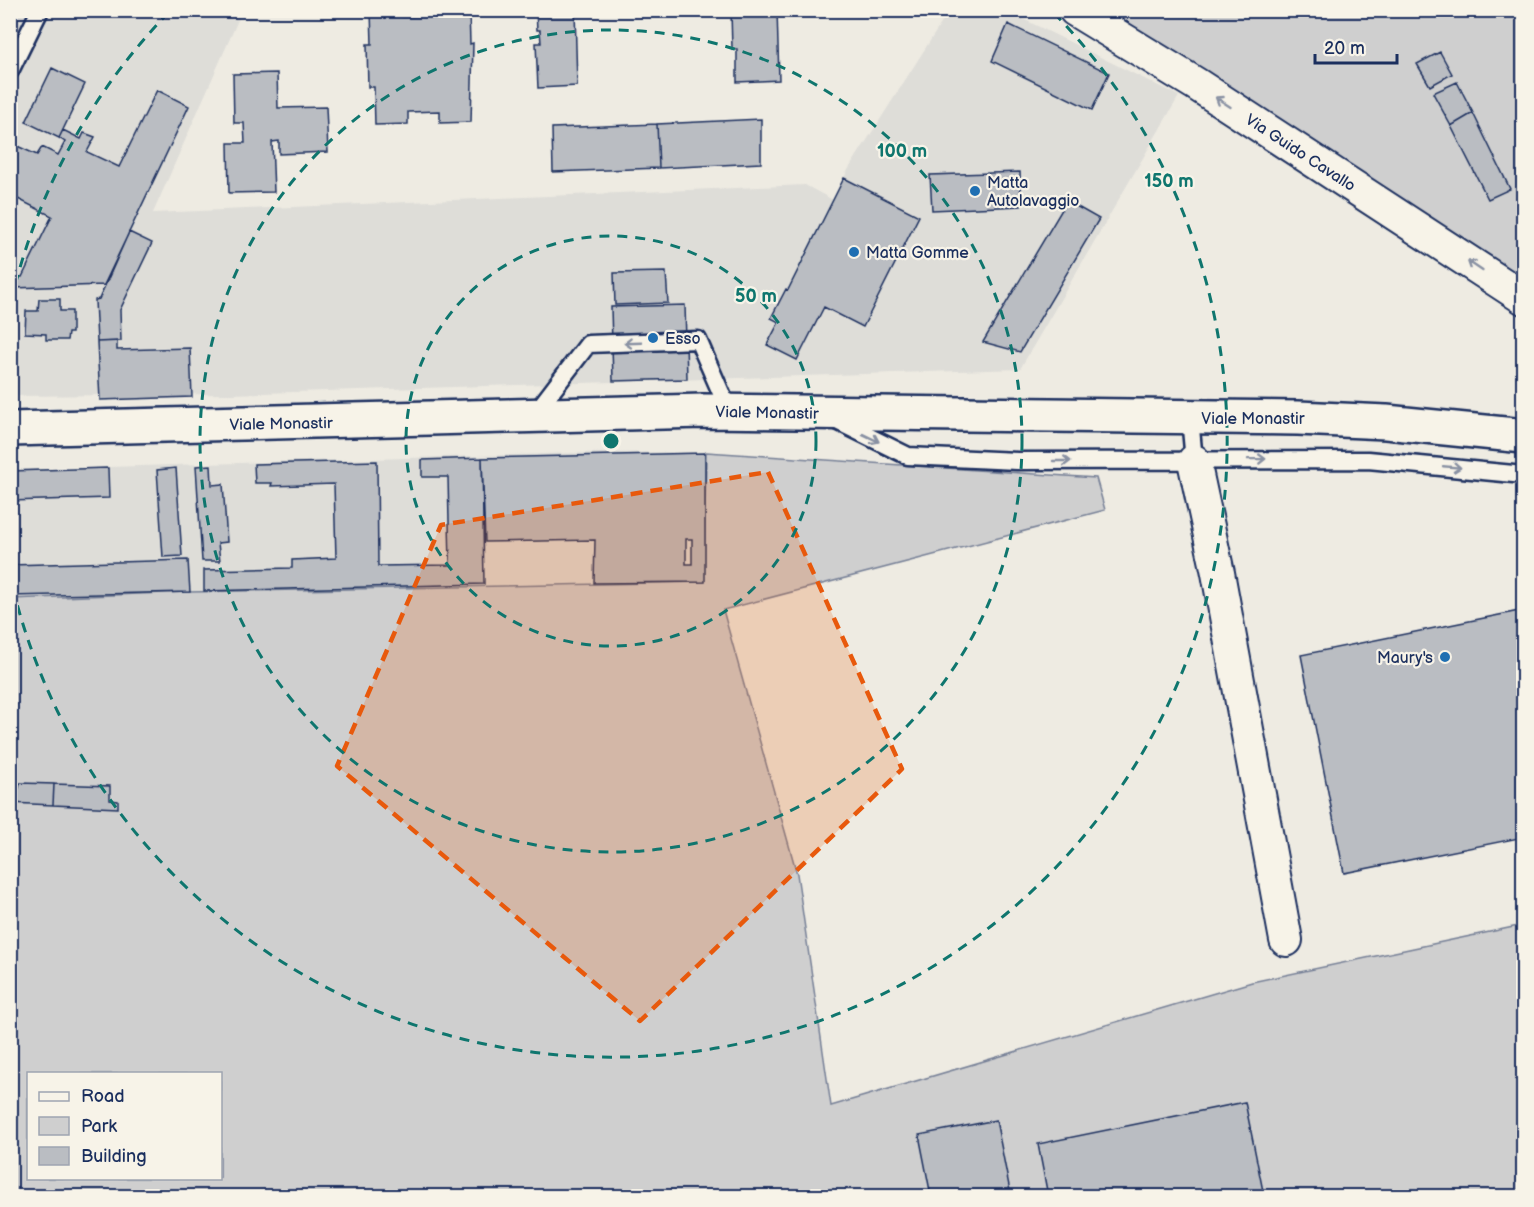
<svg xmlns="http://www.w3.org/2000/svg" width="1534" height="1207" viewBox="0 0 1534 1207" font-family="'Balsamiq Sans',sans-serif">
<rect width="100%" height="100%" fill="#eeebe2"/>
<filter id="ink" filterUnits="userSpaceOnUse"><feTurbulence type="fractalNoise" baseFrequency=".0167" numOctaves="2"/><feDisplacementMap in="SourceGraphic" scale="12" xChannelSelector="R" yChannelSelector="G"/><feConvolveMatrix kernelMatrix="1 2 1 2 8 2 1 2 1" color-interpolation-filters="sRGB"/></filter>
<g filter="url(#ink)">
<path fill="#deddd8" d="M10,11H242L153,213L805,185L833,200L848,170L949,11H1007L1179,96L1020,369L232,394L11,396Z
M706,452L711,586L11,602L10,470L572,453Z"/>
<path fill="#cfcfcf" stroke="#757f96" stroke-width="1.5" fill-rule="evenodd" d="M1109,11H1523V281Z
M706,452L1096,478L1105,510L723,610L797,874L831,1106L1252,982L1523,925V1196H11L10,599L190,592L704,582ZM28,1074H220V1178H28Z"/>
<path fill="#babdc2" stroke="#1b2f5e" stroke-width="1.5" fill-rule="evenodd" d="M371,10H403V17L436,15V10H469L470,44L473,43L471,122L440,123V111L408,112V124L375,125L374,87H368L367,44H372Z
M536,10H575L577,86L538,88L536,43H541L540,30H537Z
M777,10L779,80L737,82V49H732L731,11Z
M1008,24L1109,73L1092,110L992,61Z
M1440,52L1452,74L1430,86L1417,64Z
M52,68L85,84L59,138L26,122Z
M277,73L278,108L326,107L328,152L279,154V141L272,142L274,192L229,193L228,143H245L244,123H234L233,74Z
M1457,82L1473,113L1451,126L1433,93Z
M157,90L189,106L104,285L13,288L10,344V277H22L52,216L10,195V154L15,145L37,155L42,147L58,155L65,142L59,138L63,130L81,139L84,133L95,137L87,152L119,167Z
M1473,113L1510,189L1488,199L1451,126Z
M761,119V163L659,168L657,124Z
M657,124L659,168L553,172L552,128Z
M1020,172L1021,206L932,210L930,175Z
M844,178L919,216L863,327L824,307L797,360L767,345L779,322L771,318L786,289L788,290Z
M1067,201L1099,219L1020,352L983,342Z
M129,232L152,243L120,310L121,341L97,342L95,300L99,299Z
M666,272L668,303L615,305L614,273Z
M39,299H60V311H72V333H68L67,340H46V334L25,333L26,311H38Z
M685,305L687,379L613,381L611,307Z
M117,341V350L190,348L192,397L100,400L97,342Z
M705,453V582L594,583L595,540L485,542L482,458ZM686,539H692V564H686Z
M482,458L484,584L204,591V570L292,568V560L336,558L334,484L271,486L272,483H255L254,464L377,461L378,566L450,565L448,477H422V460Z
M211,465L212,485L223,484L227,542L218,543L220,561H202L196,466Z
M108,468L109,498L10,501V471Z
M176,468L182,556L163,557L157,470Z
M188,560L190,592L10,596V565Z
M1524,610V837L1344,873L1301,655Z
M20,783L54,784L53,805L10,803V788H19Z
M54,784L110,786V800L118,801V808L53,805Z
M1245,1102L1264,1196H1048L1038,1144Z
M996,1120L1011,1196H931L919,1135Z"/>
<g fill="none" stroke-linecap="round" stroke-linejoin="round">
<g stroke="#1b2f5e" stroke-width="21">
<path id="lane" d="M10,71L40,10
M533,416L588,344L698,340L729,411
M1190,418L1194,461
M833,419L908,456L1017,461L1368,460L1524,475"/>
</g>
<g stroke="#1b2f5e" stroke-width="36">
<path id="street" d="M1075,10L1196,84L1524,298
M1194,461L1218,573L1286,940"/>
</g>
<g stroke="#1b2f5e" stroke-width="38">
<path id="secondary" d="M10,429L703,411L1298,418L1386,422L1524,436"/>
</g>
<use href="#lane" stroke="#f7f3e8" stroke-width="16"/>
<use href="#street" stroke="#f7f3e8" stroke-width="32"/>
<use href="#secondary" stroke="#f7f3e8" stroke-width="33"/>
</g>
<defs><path id="oneway-shaft" d="M-6 0H5M1.5-3L5.5 0L1.5 3" fill="none" stroke-width="1.6" stroke-linecap="round" stroke-linejoin="round" transform="scale(1.5)"/></defs>
<g stroke="#8991a3">
<use href="#oneway-shaft" transform="translate(1223 102) rotate(-147)"/>
<use href="#oneway-shaft" transform="translate(1475 266) rotate(-146)"/>
<use href="#oneway-shaft" transform="translate(633 343) rotate(178)"/>
<use href="#oneway-shaft" transform="translate(871 438) rotate(26)"/>
<use href="#oneway-shaft" transform="translate(1257 459) rotate(-1)"/>
<use href="#oneway-shaft" transform="translate(1062 461)"/>
<use href="#oneway-shaft" transform="translate(1452 467) rotate(5)"/>
</g>
</g>
<path fill="#e8590c" fill-opacity="0.2" stroke="#e8590c" stroke-width="4.5" stroke-dasharray="12 8" stroke-linejoin="round" d="M768,472L902,769L640,1021L337,766L441,525Z"/>
<g fill="none" stroke="#0f766e" stroke-width="3" stroke-dasharray="10 8">
<circle cx="611" cy="441" r="205"/>
<circle cx="611" cy="441" r="411"/>
<path d="M11 302A616 616 0 0 1 168 13M1054 13A616 616 0 1 1 11 580"/>
</g>
<g fill="#1f6fb2" stroke="#f7f3e8" stroke-width="2">
<circle cx="975" cy="191" r="6"/>
<circle cx="854" cy="252" r="6"/>
<circle cx="653" cy="338" r="6"/>
<circle cx="1445" cy="657" r="6"/>
</g>
<g text-anchor="middle" stroke-width="4.5" stroke-linejoin="round" paint-order="stroke">
<g font-size="16" fill="#1b2f5e" stroke="#f7f3e8">
<text transform="translate(1301 152) rotate(33)" y="6">Via Guido Cavallo</text>
<text transform="translate(767 412) rotate(1)" y="6">Viale Monastir</text>
<text x="1253" y="424">Viale Monastir</text>
<text transform="translate(281 423) rotate(-1)" y="6">Viale Monastir</text>
</g>
<g font-size="16" fill="#1b2f5e" stroke="#f7f3e8" text-anchor="start">
<text x="987" y="188">Matta<tspan x="987" dy="18">Autolavaggio</tspan></text>
<text x="866" y="258">Matta Gomme</text>
<text x="665" y="344">Esso</text>
<text x="1433" y="663" text-anchor="end">Maury's</text>
</g>
</g>
<circle cx="611" cy="441" r="9" fill="#0f766e" stroke="#f7f3e8" stroke-width="3"/>
<g font-size="18" text-anchor="middle" font-weight="bold" fill="#0f766e" stroke="#f7f3e8" stroke-width="4.5" stroke-linejoin="round" paint-order="stroke">
<text x="902" y="157">100 m</text>
<text x="1169" y="187">150 m</text>
<text x="756" y="302">50 m</text>
</g>
<rect width="1534" height="1207" fill="none" stroke="#f7f3e8" stroke-width="36"/>
<rect x="18" y="18" width="1498" height="1171" fill="none" stroke="#1b2f5e" stroke-width="2" filter="url(#ink)"/>
<rect x="27" y="1072" width="195" height="108" fill="#f7f3e8" stroke="#9fa5b1" stroke-width="1.5"/>
<rect x="39" y="1092" width="30" height="9" fill="#f7f3e8" stroke="#9fa5b1" stroke-width="1.5"/>
<text x="81" y="1102" font-size="18" fill="#1b2f5e">Road</text>
<rect x="39" y="1117" width="30" height="18" fill="#cfcfcf" stroke="#9fa5b1" stroke-width="1.5"/>
<text x="81" y="1132" font-size="18" fill="#1b2f5e">Park</text>
<rect x="39" y="1147" width="30" height="18" fill="#babdc2" stroke="#9fa5b1" stroke-width="1.5"/>
<text x="81" y="1162" font-size="18" fill="#1b2f5e">Building</text>
<path d="M1315 54v9h82v-9" fill="none" stroke="#1b2f5e" stroke-width="3"/>
<text x="1324" y="54" font-size="18" fill="#1b2f5e" stroke="#f7f3e8" stroke-width="4.5" paint-order="stroke">20 m</text>
</svg>
